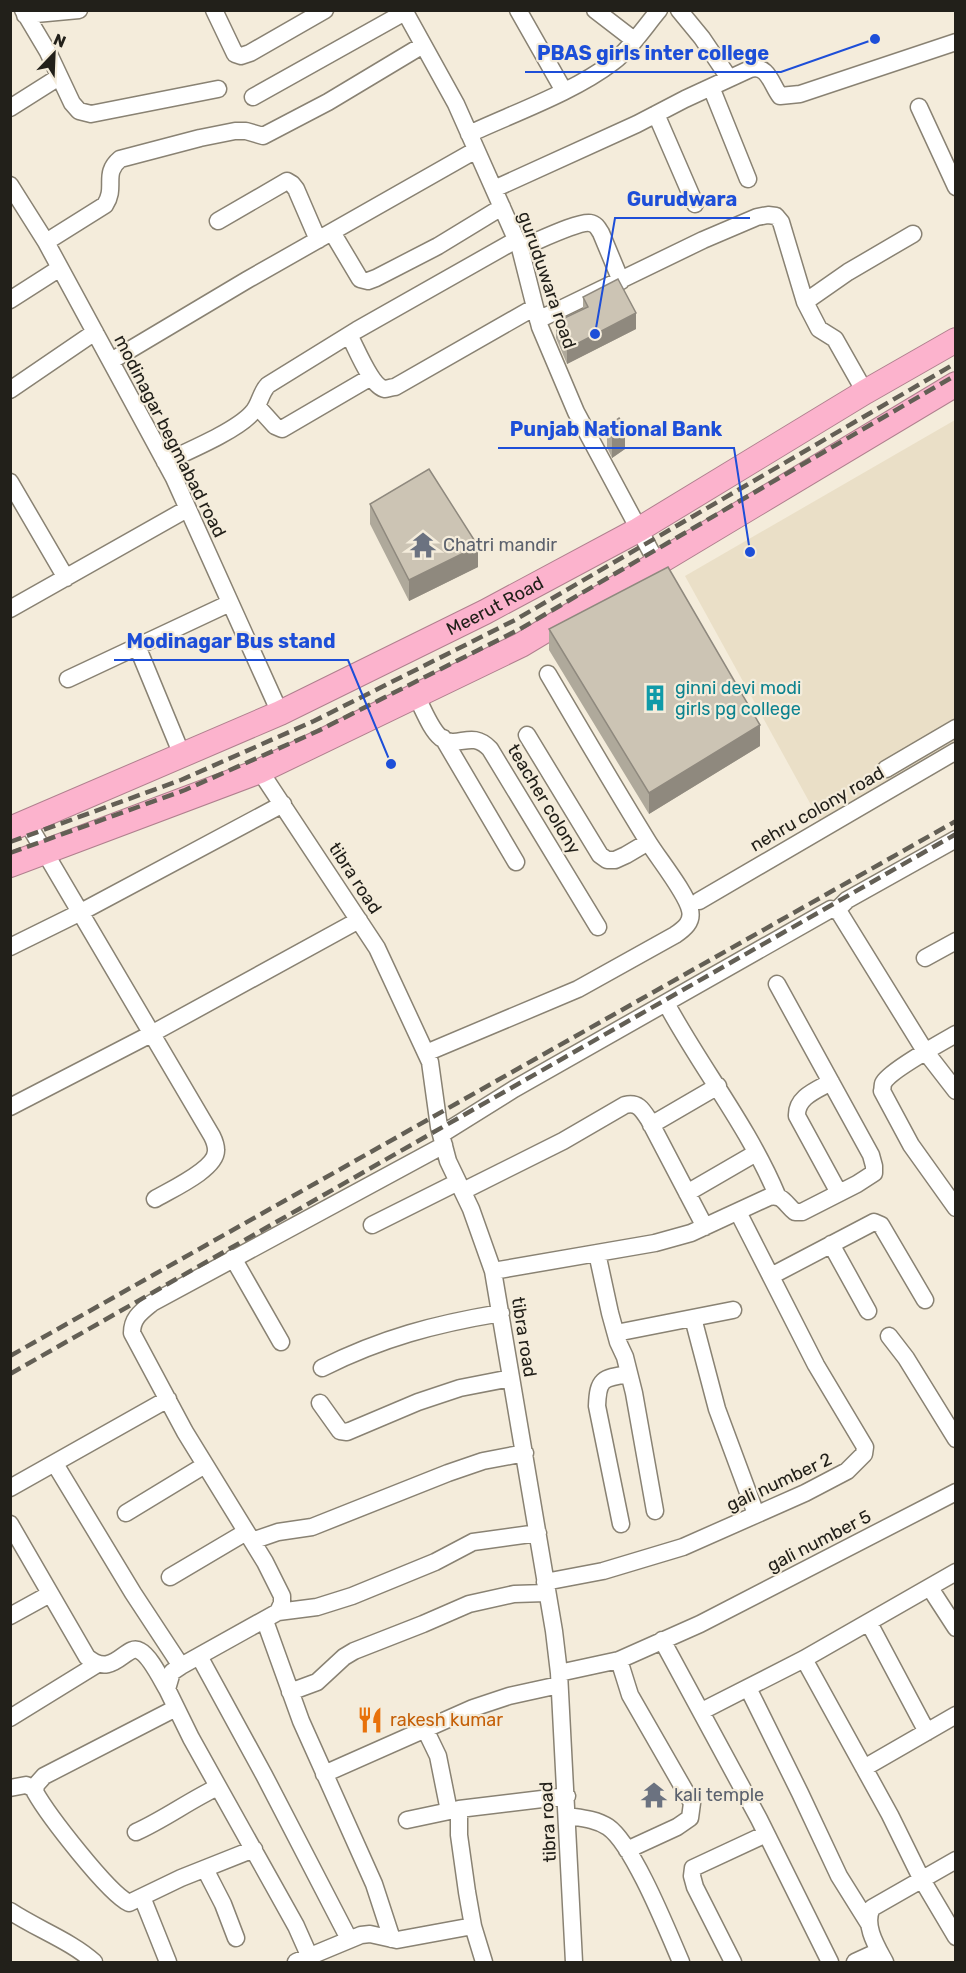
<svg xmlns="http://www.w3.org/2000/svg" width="966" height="1973" viewBox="0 0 966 1973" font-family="Rubik,sans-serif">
<rect width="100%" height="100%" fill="#f4ecdb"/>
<path fill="#eadfc7" d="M955,420V748L822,825L685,576Z"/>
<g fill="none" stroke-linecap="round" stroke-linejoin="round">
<g stroke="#898273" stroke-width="19">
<path id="minor" d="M23,10L48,52L72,103L79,111L91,114L218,89
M214,10L235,54L241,56L250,53L325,10
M404,10L456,104L520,248L540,327L576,412L657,563
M518,10L564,91
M595,10L634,40
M679,10L702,38L729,78
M25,15L79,10
M711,87L748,179
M253,97L405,12
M919,107L956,187
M10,108L59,77
M656,114L695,204
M469,134C514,113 574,92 613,62C631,48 644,28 659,10
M10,185L46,242L174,478L280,713
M494,189L637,124L685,99L750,69C768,64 771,84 780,96L800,94L956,42
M218,221L287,181L292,184L296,189L318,240
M332,232L360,279L368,281L376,278L438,246L502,207
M46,242L105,205C117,187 102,174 120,159L200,138L235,131H246L263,136L328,102L423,45
M520,248C534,243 578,221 590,223C596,224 598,228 601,233L621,281
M10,300L60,268
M805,302L848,272L913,234
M538,320L703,240L757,217L768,215L776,216L781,222L805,302L819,329L835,339L865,392
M349,335C356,347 371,387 385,389C386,389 393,387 395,387L535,307
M111,361L247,280L476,150
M10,390L95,332
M257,406L275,426L282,429L371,377
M165,462C188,451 236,431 252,413C260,405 260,393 268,385L357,330L516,240
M10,482L66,578
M10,609L187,509
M137,646L182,755
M68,679L230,603
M416,696C423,708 430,729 441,738C458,750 471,729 490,749L598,927
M527,735L600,855L607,860H615L626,855L648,842
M443,738L516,862
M886,769L956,728
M260,771L377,948L430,1062L439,1127L448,1161L471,1209L493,1271L554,1631L559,1673L574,1962
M27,822L212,1136C214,1140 216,1145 216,1150C217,1169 170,1190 155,1199
M699,901L956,751
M837,910L847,900L956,839
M10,947L81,912L283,804
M925,958L956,941
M666,1003C701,1068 748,1126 777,1195
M956,1034C942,1042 891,1070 884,1082C882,1084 883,1088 882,1091L911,1145L956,1208
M426,1053L578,989L675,935C684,929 693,922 690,910C686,892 657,857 647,840C613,785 581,730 548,674
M831,1082C817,1090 796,1097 797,1116L839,1193
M10,1107L153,1033L359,920
M651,1125L718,1086
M442,1134L514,1089L831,909L839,912L925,1051L956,1091
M463,1191L563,1141L625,1105C638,1102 642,1109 649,1120L705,1227
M687,1193L756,1153
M372,1225L458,1182
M831,1244L868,1311
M597,1253L610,1313L618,1342L625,1357L634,1393L655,1511
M233,1258L281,1342
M493,1271L655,1243L691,1233L769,1197C783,1194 785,1204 795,1212H802L857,1184L874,1173V1166L871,1155L777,984
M771,1276L874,1222L881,1225L925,1300
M693,1318L717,1409L756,1514
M616,1333L733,1310
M889,1336L906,1358L956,1439
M322,1368C382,1338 435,1324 501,1313
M320,1403L340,1431L347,1432L418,1402L460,1388L511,1378
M55,1464L133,1593L181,1666
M10,1488L168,1399
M126,1513L205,1465
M10,1524L87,1657C114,1680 126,1642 140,1651C150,1656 161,1679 167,1689
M621,1524L597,1406C598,1378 603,1378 629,1374
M252,1541L278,1532L312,1527L448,1473L483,1461L525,1453
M170,1577L246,1532
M545,1582L603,1571L683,1547L805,1493L847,1471L864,1454L865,1447L816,1365L738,1212
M930,1588L956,1628
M278,1612L317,1607L352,1596L435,1562L473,1542L538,1533
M10,1616L50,1594
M265,1621L301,1721L374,1884L392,1939
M869,1623L927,1732
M662,1640L759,1819L830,1962
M199,1656L264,1775L349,1939
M804,1659L890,1815L921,1878L956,1937
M619,1660L630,1695L692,1803L690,1818L677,1827L627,1850
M559,1673L619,1660L700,1624L956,1492
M748,1688L800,1793L839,1876L869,1924
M290,1692L317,1682L344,1657L354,1651L423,1624L469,1604L514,1594L546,1593
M176,1708L44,1776L36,1785L35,1792C48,1815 108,1893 129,1903L181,1878L254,1849
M702,1711L804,1659L956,1572
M10,1718L96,1665
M425,1729L438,1756L449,1811
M864,1768L956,1715
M324,1774L473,1708L509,1696L559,1685
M10,1788L26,1785L35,1789
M459,1809V1835L467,1892L473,1926L484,1962
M568,1816C581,1818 596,1819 608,1827C633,1844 668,1932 681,1962
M407,1820L459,1809L567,1796
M136,1832C165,1819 190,1800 218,1787
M205,1869L223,1904L236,1938
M142,1897L168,1962
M10,1911C37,1929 71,1941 94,1962
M296,1962L361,1935L370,1934L397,1940L473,1926
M312,1962L296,1926L191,1738L167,1689L172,1672L181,1666L278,1612L282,1603V1596L265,1562L185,1432L132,1333C132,1318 141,1312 152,1303L444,1145
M733,1962L695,1887L692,1876L693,1868L766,1834
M855,1962L879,1951
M885,1962C877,1947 863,1925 872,1908L956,1860"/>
</g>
<g stroke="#b0808e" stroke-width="26">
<g id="highway">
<path id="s1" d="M10,829L280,713L485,612L638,530L865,392L956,340"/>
<path d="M10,865L260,771L521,645L956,384"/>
</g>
</g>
<use href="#minor" stroke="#fff" stroke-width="16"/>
<use href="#highway" stroke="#fcb3cd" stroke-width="24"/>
<path stroke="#635f55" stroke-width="4.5" stroke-dasharray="12 6" stroke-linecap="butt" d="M10,842L181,780L314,721L515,620L956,363
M10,853L185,790L318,731L520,629L956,375
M10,1356L956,821
M10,1374L956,834"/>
</g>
<path fill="#afa99b" d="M583,297L636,329L567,364L556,338V322L583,309Z
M607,427L625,449L612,458L607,447Z
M370,504L478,567L409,601L370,524Z
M549,629L760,746L649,814L549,650Z"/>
<path fill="#8f897e" d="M636,313V329L567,364V349Z
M625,428V449L612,458V437Z
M478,546V567L409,601V580Z
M760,725V746L649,814V793Z"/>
<path fill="#ccc4b4" stroke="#8f897e" stroke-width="1.5" d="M618,279L636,313L567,349L556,322L588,307L583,297Z
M619,418L625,428L612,437L607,427Z
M429,469L478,546L409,580L370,504Z
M668,567L760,725L649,793L549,629Z"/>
<defs>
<g id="temple-bare" transform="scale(2.07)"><path d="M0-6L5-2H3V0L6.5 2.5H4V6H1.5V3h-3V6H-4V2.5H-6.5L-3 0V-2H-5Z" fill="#6b7280" stroke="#f4ecdb" stroke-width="2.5" paint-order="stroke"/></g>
<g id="building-bare" transform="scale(2.07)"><path d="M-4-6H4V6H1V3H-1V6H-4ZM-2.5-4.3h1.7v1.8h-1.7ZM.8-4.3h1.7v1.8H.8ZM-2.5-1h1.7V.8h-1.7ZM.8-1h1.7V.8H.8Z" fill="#0f9aa8" stroke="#f4ecdb" stroke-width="2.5" paint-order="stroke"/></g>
<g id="restaurant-bare" transform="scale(2.07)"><path d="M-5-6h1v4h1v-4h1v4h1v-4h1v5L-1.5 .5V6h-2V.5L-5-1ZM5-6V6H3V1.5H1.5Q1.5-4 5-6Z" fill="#e8710a" stroke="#f4ecdb" stroke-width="2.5" paint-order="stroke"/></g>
</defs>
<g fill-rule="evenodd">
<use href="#temple-bare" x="423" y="545"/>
<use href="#building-bare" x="655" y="698"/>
<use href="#restaurant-bare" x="370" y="1720"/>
<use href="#temple-bare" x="654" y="1795"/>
</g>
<g text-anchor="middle" stroke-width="4.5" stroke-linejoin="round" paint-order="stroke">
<g font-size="18" fill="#22201a" stroke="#f4ecdb">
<text transform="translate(547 280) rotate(71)" y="6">guruduwara road</text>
<text transform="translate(170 436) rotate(63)" y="6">modinagar begmabad road</text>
<text dy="6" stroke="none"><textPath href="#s1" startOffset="534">Meerut Road</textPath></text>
<text transform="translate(544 799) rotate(59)" y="6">teacher colony</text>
<text transform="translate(817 809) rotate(-30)" y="6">nehru colony road</text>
<text transform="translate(355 878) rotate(57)" y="6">tibra road</text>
<text transform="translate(524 1337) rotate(81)" y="6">tibra road</text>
<text transform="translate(779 1482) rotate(-25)" y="6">gali number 2</text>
<text transform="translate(819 1541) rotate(-27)" y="6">gali number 5</text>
<text transform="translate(548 1822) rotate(-93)" y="6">tibra road</text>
</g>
<g font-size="18" fill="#5b616d" stroke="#f4ecdb" text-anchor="start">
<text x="443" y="551">Chatri mandir</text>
<text x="674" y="1801">kali temple</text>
</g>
<g font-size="18" fill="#0d838f" stroke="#f4ecdb" text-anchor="start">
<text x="675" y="694">ginni devi modi<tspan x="675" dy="21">girls pg college</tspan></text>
</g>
<g font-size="18" fill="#c56008" stroke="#f4ecdb" text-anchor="start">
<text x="390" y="1726">rakesh kumar</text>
</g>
</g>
<path fill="none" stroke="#1d4ed8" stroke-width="2" d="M875 39L781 72H525M595 334L615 218H750M750 552L734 448H498M391 764L348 660H114"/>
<g fill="#1d4ed8" stroke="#f4ecdb" stroke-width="2">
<circle cx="875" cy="39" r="6"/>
<circle cx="595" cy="334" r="6"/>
<circle cx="750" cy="552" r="6"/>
<circle cx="391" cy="764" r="6"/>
</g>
<g font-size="20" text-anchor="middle" font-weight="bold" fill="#1d4ed8" stroke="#f4ecdb" stroke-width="4.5" stroke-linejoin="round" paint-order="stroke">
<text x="653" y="60">PBAS girls inter college</text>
<text x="682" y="206">Gurudwara</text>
<text x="616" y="436">Punjab National Bank</text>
<text x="231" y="648">Modinagar Bus stand</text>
</g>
<rect width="966" height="1973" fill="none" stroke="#22201a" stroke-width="24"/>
<g transform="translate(54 54) rotate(23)" stroke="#f4ecdb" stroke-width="4.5" paint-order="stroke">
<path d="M0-4.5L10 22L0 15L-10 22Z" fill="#22201a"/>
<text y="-9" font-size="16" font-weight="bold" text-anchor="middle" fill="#22201a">N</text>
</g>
</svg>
